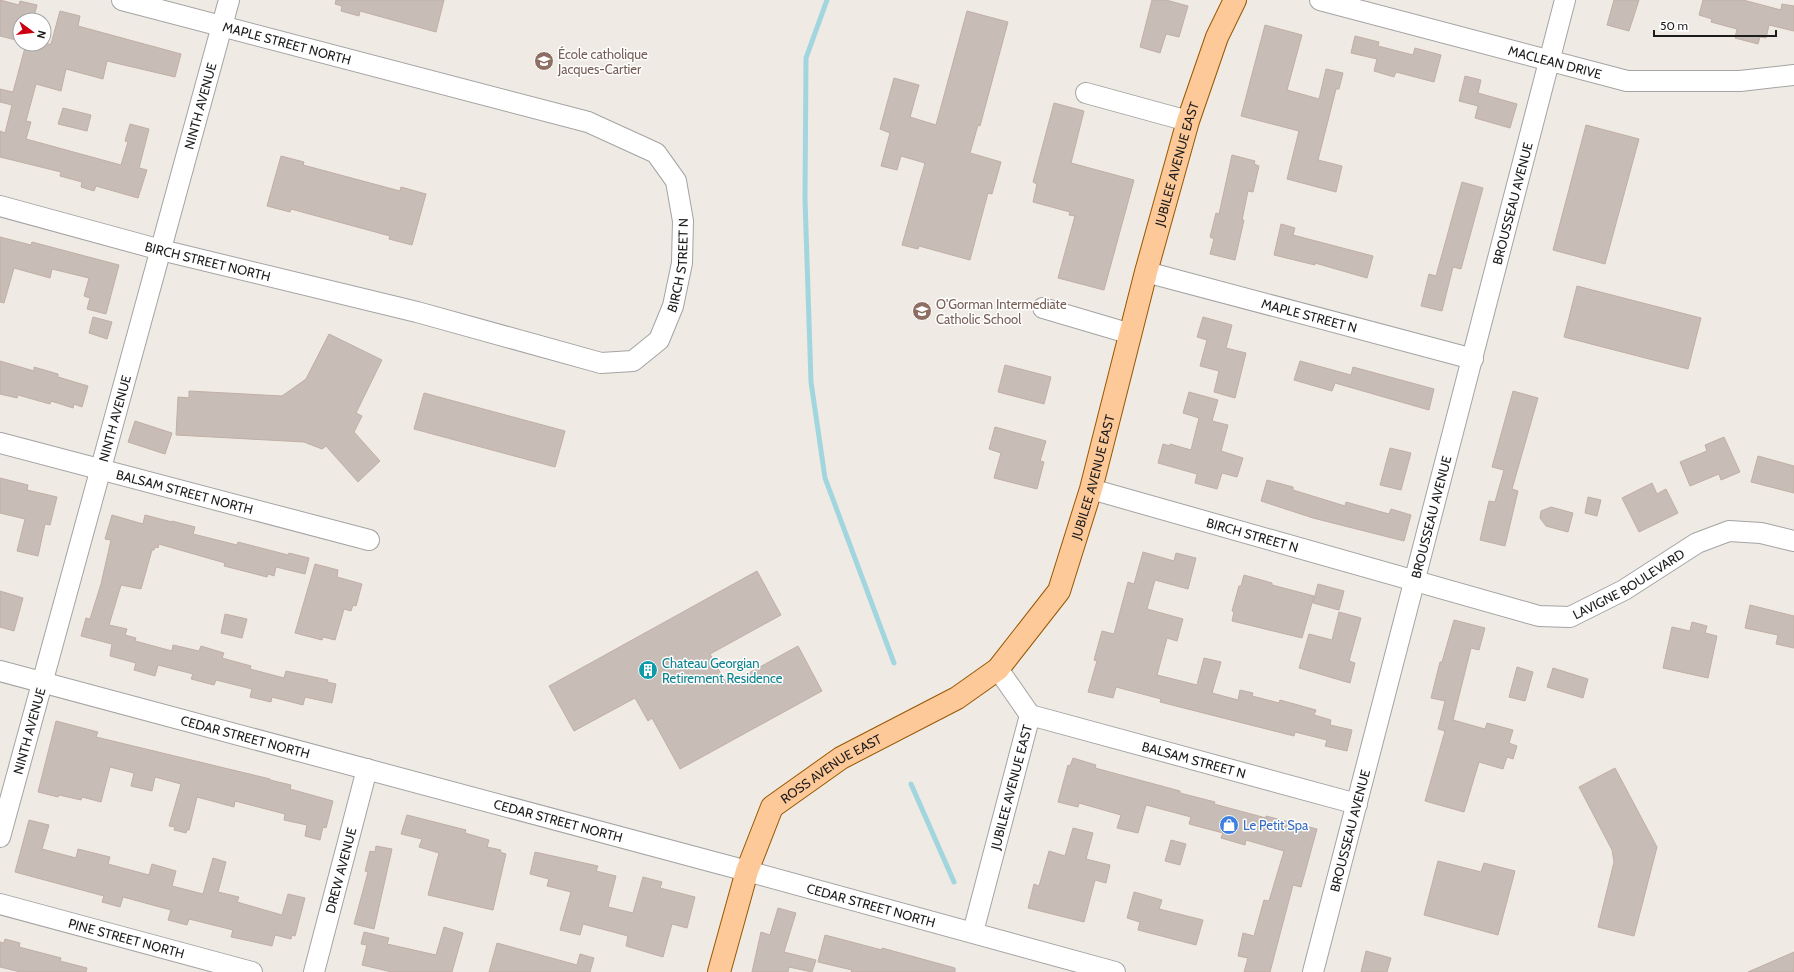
<svg xmlns="http://www.w3.org/2000/svg" width="1794" height="972" viewBox="0 0 1794 972" font-family="Cabin,sans-serif">
<rect width="100%" height="100%" fill="#efeae3"/>
<g fill="none" stroke-linecap="round" stroke-linejoin="round">
<path stroke="#a2d6de" stroke-width="5" d="M827,0L806,58L805,199L811,382L825,478L894,663
M911,784L954,882"/>
</g>
<path fill="#c7bcb6" stroke="#c1afa5" d="M0,0L19,5L20,1L37,5L33,20H20V41L0,36Z
M336,0H444L436,32L360,11L359,16L341,11L342,6L335,4Z
M1152,0H1166L1188,6L1179,37L1166,34L1160,53L1140,47Z
M1614,0H1639L1629,31L1607,25Z
M1703,0H1743L1781,10L1782,4L1794,6V31L1769,25L1766,38L1760,37L1758,44L1735,38L1737,29L1711,22L1712,19L1699,15Z
M60,11L80,16L78,26L181,54L175,77L107,61L103,79L66,69L61,91L36,84L26,121L31,122L26,139L121,165L128,142L125,141L130,124L149,129L139,168L147,170L138,198L96,186L94,191L81,187L82,182L60,176L61,172L0,157V131L5,133L12,105L0,102V89L13,92L26,44H51Z
M967,11L1008,22L980,126L978,125L970,153L1001,162L992,194L988,193L970,260L919,246L918,249L902,245L925,163L901,156L897,170L881,166L890,133L880,129L894,78L919,85L910,117L936,125Z
M1265,25L1302,35L1287,90L1319,99L1326,69L1343,73L1339,89H1336L1318,160L1342,166L1336,192L1287,179L1299,131L1241,116Z
M1355,36L1379,42L1378,46L1413,55L1415,48L1441,55L1434,82L1396,72L1394,77L1374,71L1377,59L1351,53Z
M1465,76L1481,80L1478,93L1517,104L1510,128L1475,118L1478,106L1459,101Z
M1054,103L1084,111L1071,163L1134,180L1104,290L1058,278L1075,216L1069,215L1070,212L1033,202L1037,184L1033,182Z
M63,108L91,115L87,131L58,124Z
M1586,125L1639,139L1605,264L1553,250Z
M1232,155L1255,161L1254,164L1259,166L1253,192L1248,191L1242,220H1244L1235,260L1210,254L1214,239L1210,237L1216,213L1219,214Z
M281,156L304,162L303,165L400,191L401,187L426,194L412,245L389,239L390,236L291,209L290,212L267,206Z
M1462,182L1483,188L1461,269L1453,267L1442,311L1421,306L1429,274L1436,276Z
M1281,224L1295,228L1293,235L1373,256L1367,278L1315,263V265L1274,255Z
M0,237L31,245L32,242L119,265L106,314L87,309L90,298L84,296L89,278L52,269L50,278L14,268L4,303L0,302Z
M1577,286L1701,318L1688,369L1564,337Z
M93,317L112,322L107,339L89,333Z
M1203,317L1232,325L1226,348L1246,353L1235,398L1214,392L1219,371L1200,366L1207,340L1197,337Z
M329,334L382,360L356,413L362,416L354,432L380,461L358,482L326,446L322,449L304,442L176,435L178,397L189,398V391L282,396L306,379Z
M0,361L34,371V367L58,374V377L88,386L82,407L74,404L73,408L51,401L50,404L18,395L17,398L0,394Z
M1300,361L1351,375L1353,367L1434,389L1429,410L1335,383L1332,391L1294,380Z
M1005,365L1051,377L1044,404L998,392Z
M1513,391L1538,398L1512,489L1518,491L1505,546L1480,540L1489,501L1495,502L1504,470L1492,467Z
M1189,392L1218,400L1212,421L1228,425L1221,451L1243,458L1237,477L1222,473L1217,489L1195,483L1197,474L1158,463L1163,444L1170,446V444L1191,450L1199,418L1183,413Z
M424,393L565,431L555,467L414,429Z
M135,421L172,433L165,454L128,442Z
M995,427L1046,441L1040,461L1044,462L1037,489L994,478L1001,453L989,449Z
M1724,437L1740,472L1721,480L1719,474L1690,486L1680,462L1707,451L1705,445Z
M1390,448L1411,453L1401,490L1380,485Z
M1758,456L1794,466V493L1751,482Z
M0,478L28,485L27,490L57,497L50,525L45,524L38,556L17,551L25,519L0,513Z
M1267,480L1293,487V490L1345,506L1346,502L1389,514L1391,509L1411,515L1404,541L1313,518L1261,501Z
M1652,483L1657,494L1666,489L1678,513L1639,532L1622,498Z
M1588,497L1601,500L1597,516L1585,513Z
M1551,507L1573,513L1568,532L1546,526L1540,518L1541,511Z
M112,515L143,524L145,515L172,522V521L195,527L193,534L237,545L238,542L288,555L289,553L309,558L305,574L276,567L274,576L268,574L267,577L224,566L225,563L159,544L158,548L155,547L154,550H152L141,589L121,585L109,625L127,629L125,635L136,638L135,641L172,651L173,645L199,651L201,646L224,653L222,658L251,666L250,669L284,678L286,671L328,680L327,682L336,684L332,703L305,697L303,705L272,697L271,702L250,697L252,689L216,680L214,685L191,679L193,674L158,665L155,676L134,670L136,663L110,656L112,644L81,636L86,618L90,619L101,584L111,540L105,539Z
M1143,552L1174,561L1176,553L1196,558L1188,589L1155,580L1147,609L1183,619L1177,641L1167,638L1157,675L1197,685L1204,658L1221,662L1212,693L1238,700L1240,690L1253,693L1252,696L1279,703L1280,700L1316,710L1314,715L1331,720L1330,725L1352,730L1347,751L1325,746L1327,740L1295,732L1294,736L1160,702L1161,699L1116,687L1113,698L1088,692L1097,661L1094,660L1102,631L1114,634L1128,582L1134,584Z
M315,564L338,570L337,577L362,584L356,606L353,605L351,611L344,609L335,640L323,637L322,640L295,633Z
M757,571L781,615L710,654L727,685L798,646L822,691L680,769L652,718L648,721L635,698L574,731L549,686Z
M1244,575L1272,583V585L1314,596L1302,638L1232,621L1234,612L1232,611L1239,586H1241Z
M1318,584L1344,591L1339,610L1313,603Z
M0,591L23,598L14,631L0,627Z
M1750,605L1794,616V648L1776,644L1778,635L1745,628Z
M1339,612L1361,618L1349,661L1355,663L1350,683L1299,668L1309,634L1332,640Z
M225,614L247,619L242,638L221,633Z
M1454,620L1485,628L1479,650L1471,648L1453,720L1485,729L1487,723L1513,730L1509,743L1517,746L1513,759L1507,757L1503,769L1479,762L1464,812L1425,801L1445,731L1438,729L1445,701L1431,698L1440,662H1442Z
M1692,622L1707,626L1705,633L1717,636L1708,678L1663,668L1672,627L1690,631Z
M1517,667L1533,672L1525,701L1509,697Z
M1553,668L1588,679L1583,698L1547,687Z
M56,721L98,732L96,737L270,779V780L291,785L290,789L333,801L326,828L323,827L320,840L305,836L307,825L284,820L285,814L235,801L234,807L197,797L189,830H187L186,833L174,830L175,827L169,826L181,784L155,777L152,791L131,786L134,773L110,767L101,802L82,797L81,800L59,795L58,797L38,792Z
M1073,758L1096,765L1095,768L1180,791V793L1215,802L1214,804L1266,818V816L1317,829L1301,887L1293,885L1270,972H1244L1248,958L1238,956L1243,933L1254,936L1264,900L1269,901L1284,851L1246,840L1245,845L1221,838L1223,833L1189,824L1191,817L1146,805L1138,833L1117,828L1121,815L1079,803L1078,807L1058,802L1068,765L1070,766Z
M1615,768L1657,847L1634,936L1598,927L1614,862L1612,850L1579,787Z
M407,815L466,830L465,833L489,840L487,847L501,850L500,852L506,854L493,910L428,895L439,853L419,847L422,839L401,834Z
M29,820L49,825L42,849L76,858L78,849L110,857L108,864L149,875L152,864L176,871L172,886L203,894L213,858L226,862L218,892L239,897L237,902L282,915L288,894L305,898L295,936L292,935L291,939L275,935L272,946L250,941L231,937L233,930L189,919L187,925L168,920L171,910L123,897L120,907L102,902L104,896L15,872Z
M1073,828L1093,833L1086,859L1110,865L1106,883L1095,880L1084,922L1028,908L1034,884L1039,886L1049,851L1065,856Z
M1171,840L1186,844L1180,865L1165,861Z
M376,846L392,849L374,929L354,924L368,872L365,871L370,851L375,852Z
M535,852L598,866L596,871L616,876L608,907L633,913L643,877L662,882L660,888L695,897L687,928L672,924L663,957L626,946L628,936L583,924L580,935L560,930L571,892L547,886L549,879L530,874Z
M1438,861L1481,872L1484,863L1515,871L1498,935L1424,915Z
M1134,892L1162,900L1159,909L1203,920L1196,945L1138,930L1140,922L1127,918Z
M778,908L796,913L784,952L816,960L812,972L789,967L788,972H752L761,932L770,935Z
M444,927L463,933L452,972H392L362,965L367,945L361,944L364,932L389,938L387,944L436,955Z
M825,935L882,950V948L955,968V972H851L852,970L818,962Z
M5,939L20,943L19,947L61,958L60,961L87,968L86,972H20L0,967V942L4,943Z
M497,943L577,965L580,954L594,958L590,972H489Z
M1366,951L1391,958L1387,972H1361Z
M1794,952V972H1748Z"/>
<g fill="none" stroke-linecap="round" stroke-linejoin="round">
<g stroke="#a4a4a4" stroke-width="22">
<g id="minor">
<path id="s1" d="M1320,0L1627,81H1740L1794,75"/>
<path d="M1086,93L1188,121"/>
<path id="s2" d="M0,206L161,250L417,312L601,363L633,361L659,340L673,306L682,263L683,221L676,181L656,153L588,122L122,0"/>
<path id="s3" d="M1146,272L1473,359"/>
<path d="M1043,308L1131,334"/>
<path id="s4" d="M0,443L369,540"/>
<path id="s5" d="M1091,489L1539,616L1570,617L1624,590L1697,543L1729,531L1761,533L1794,541"/>
<path id="s6" d="M0,671L747,871L1115,972"/>
<path id="s7" d="M1030,715L1357,804"/>
<path id="s8" d="M0,837L229,0"/>
<path id="s9" d="M0,904L252,972"/>
<path id="s10" d="M973,932L1030,715L998,669"/>
<path id="s11" d="M314,972L367,769"/>
<path id="s12" d="M1313,972L1565,0"/>
</g>
</g>
<g stroke="#975700" stroke-width="24">
<g id="major">
<path id="s13" d="M719,972L747,871L772,807L841,758L957,698L998,669L1059,591L1091,489L1146,272L1188,121L1217,37L1235,0"/>
</g>
</g>
<use href="#minor" stroke="#fff" stroke-width="20"/>
<use href="#major" stroke="#fec999" stroke-width="22"/>
</g>
<defs>
<g id="school-disc" transform="scale(1)"><circle r="9.5" fill="#8d6e63" stroke="#fff"/><path d="M0-5L7-2L0 1L-7-2ZM-4 1L0 2.5L4 1V4Q0 6-4 4Z" fill="#fff"/></g>
<g id="building-disc" transform="scale(1)"><circle r="9.5" fill="#0f9aa8" stroke="#fff"/><path d="M-4-6H4V6H1V3H-1V6H-4ZM-2.5-4.3h1.7v1.8h-1.7ZM.8-4.3h1.7v1.8H.8ZM-2.5-1h1.7V.8h-1.7ZM.8-1h1.7V.8H.8Z" fill="#fff"/></g>
<g id="shop-disc" transform="scale(1)"><circle r="9.5" fill="#3f7fe0" stroke="#fff"/><path d="M-5-2.5h2.3a2.7 3.5 0 0 1 5.4 0H5L5.5 6h-11ZM-1.5-2.5h3a1.5 2.3 0 0 0-3 0Z" fill="#fff"/></g>
</defs>
<g fill-rule="evenodd">
<use href="#school-disc" x="544" y="61"/>
<use href="#school-disc" x="922" y="311"/>
<use href="#building-disc" x="648" y="670"/>
<use href="#shop-disc" x="1229" y="825"/>
</g>
<g text-anchor="middle" stroke-width="3" stroke-linejoin="round" paint-order="stroke">
<g font-size="13" fill="#1d1d1d" stroke="#fff">
<text transform="translate(287 43) rotate(15)" y="5">MAPLE STREET NORTH</text>
<text dy="5" stroke="none"><textPath href="#s1" startOffset="243">MACLEAN DRIVE</textPath></text>
<text dy="5" stroke="none"><textPath href="#s8" startOffset="758">NINTH AVENUE</textPath></text>
<text dy="5" stroke="none"><textPath href="#s13" startOffset="981">JUBILEE AVENUE EAST</textPath></text>
<text dy="5" stroke="none"><textPath href="#s12" startOffset="794">BROUSSEAU AVENUE</textPath></text>
<text dy="5" stroke="none"><textPath href="#s2" startOffset="215">BIRCH STREET NORTH</textPath></text>
<text dy="5" stroke="none"><textPath href="#s2" startOffset="765">BIRCH STREET N</textPath></text>
<text dy="5" stroke="none"><textPath href="#s3" startOffset="169">MAPLE STREET N</textPath></text>
<text dy="5" stroke="none"><textPath href="#s8" startOffset="434">NINTH AVENUE</textPath></text>
<text dy="5" stroke="none"><textPath href="#s13" startOffset="657">JUBILEE AVENUE EAST</textPath></text>
<text dy="5" stroke="none"><textPath href="#s4" startOffset="191">BALSAM STREET NORTH</textPath></text>
<text dy="5" stroke="none"><textPath href="#s12" startOffset="470">BROUSSEAU AVENUE</textPath></text>
<text dy="5" stroke="none"><textPath href="#s5" startOffset="168">BIRCH STREET N</textPath></text>
<text dy="5" stroke="none"><textPath href="#s5" startOffset="564">LAVIGNE BOULEVARD</textPath></text>
<text dy="5" stroke="none"><textPath href="#s8" startOffset="110">NINTH AVENUE</textPath></text>
<text dy="5" stroke="none"><textPath href="#s6" startOffset="254">CEDAR STREET NORTH</textPath></text>
<text dy="5" stroke="none"><textPath href="#s7" startOffset="170">BALSAM STREET N</textPath></text>
<text dy="5" stroke="none"><textPath href="#s13" startOffset="244">ROSS AVENUE EAST</textPath></text>
<text dy="5" stroke="none"><textPath href="#s10" startOffset="150">JUBILEE AVENUE EAST</textPath></text>
<text dy="5" stroke="none"><textPath href="#s6" startOffset="578">CEDAR STREET NORTH</textPath></text>
<text dy="5" stroke="none"><textPath href="#s12" startOffset="146">BROUSSEAU AVENUE</textPath></text>
<text dy="5" stroke="none"><textPath href="#s11" startOffset="105">DREW AVENUE</textPath></text>
<text dy="5" stroke="none"><textPath href="#s6" startOffset="902">CEDAR STREET NORTH</textPath></text>
<text dy="5" stroke="none"><textPath href="#s9" startOffset="131">PINE STREET NORTH</textPath></text>
</g>
<g font-size="13" fill="#785e54" stroke="#fff" text-anchor="start">
<text x="558" y="59">École catholique<tspan x="558" dy="15">Jacques-Cartier</tspan></text>
<text x="936" y="309">O'Gorman Intermediate<tspan x="936" dy="15">Catholic School</tspan></text>
</g>
<g font-size="13" fill="#0d838f" stroke="#fff" text-anchor="start">
<text x="662" y="668">Chateau Georgian<tspan x="662" dy="15">Retirement Residence</tspan></text>
</g>
<g font-size="13" fill="#366cbe" stroke="#fff" text-anchor="start">
<text x="1243" y="830">Le Petit Spa</text>
</g>
</g>
<g transform="translate(32 32) rotate(105)"><circle r="19" fill="#ffffff" stroke="#a5a5a5"/>
<path d="M0-3L7 15L0 10L-7 15Z" fill="#cb0013"/>
<text y="-6" font-size="11" font-weight="bold" text-anchor="middle" fill="#1d1d1d">N</text>
</g>
<path d="M1654 30v6h122v-6" fill="none" stroke="#1d1d1d" stroke-width="2"/>
<text x="1660" y="30" font-size="12" fill="#1d1d1d" stroke="#ffffff" stroke-width="3" paint-order="stroke">50 m</text>
</svg>
